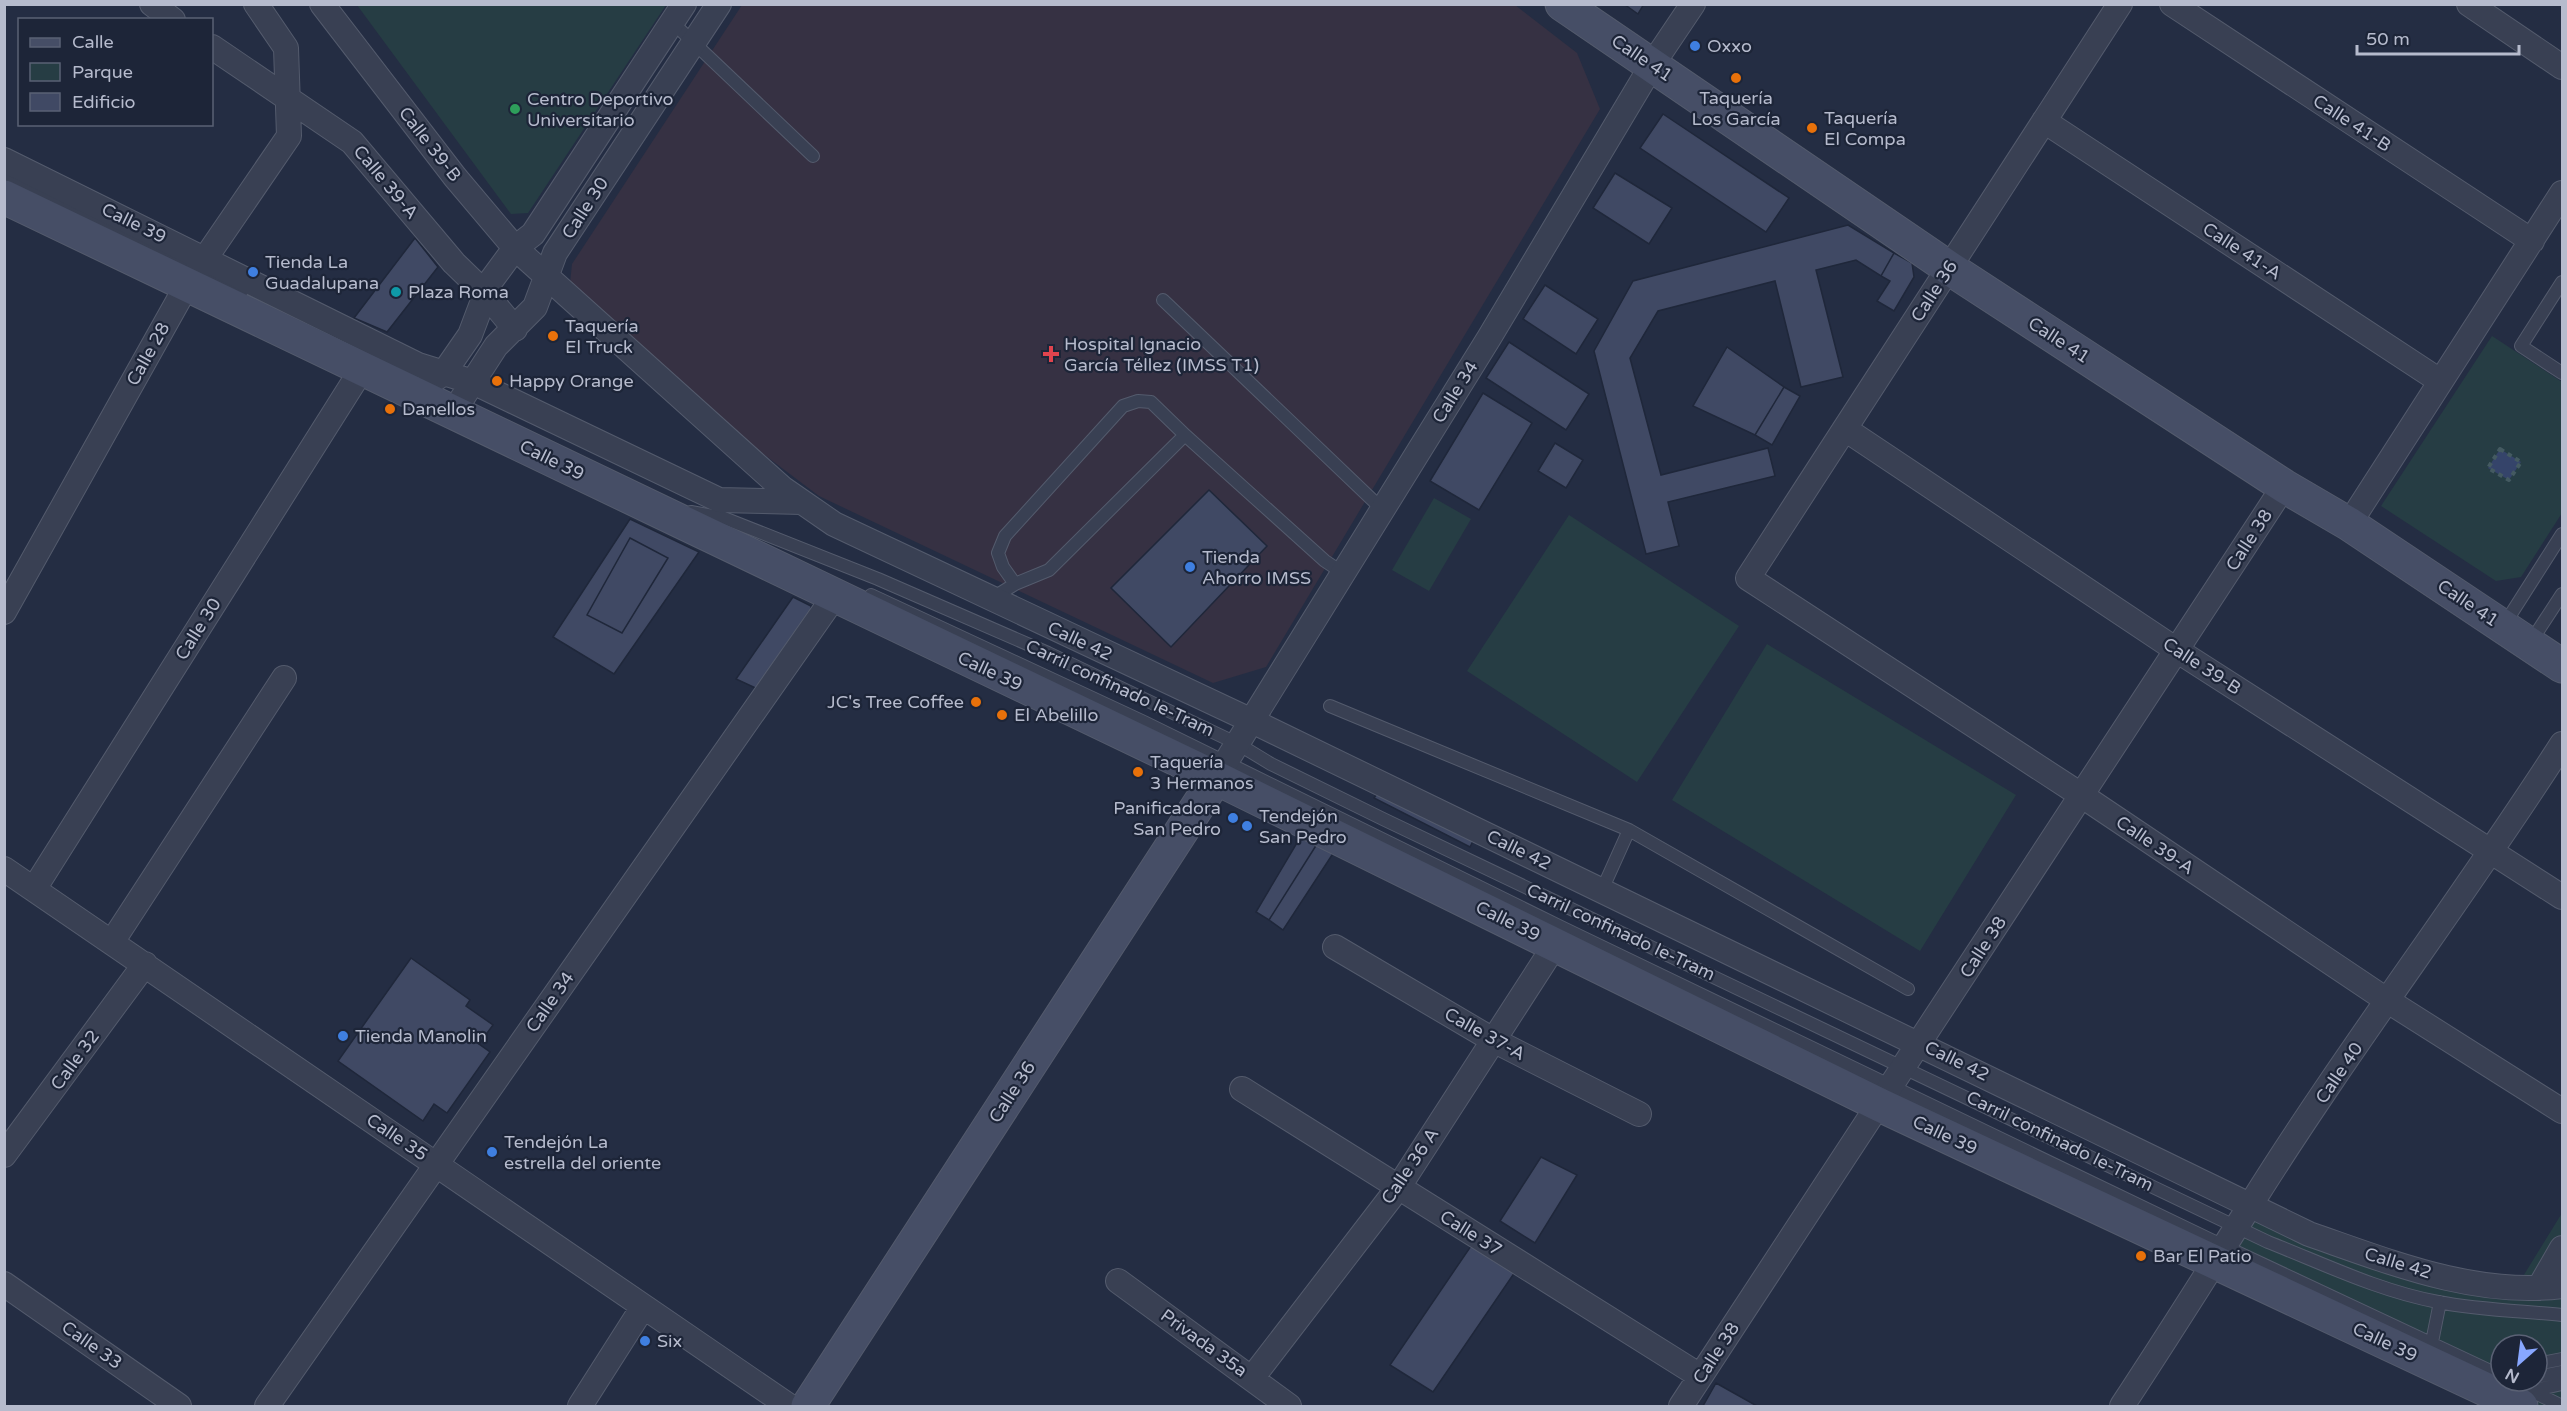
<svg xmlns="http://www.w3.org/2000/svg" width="2567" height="1411" viewBox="0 0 2567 1411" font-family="'Varela Round',sans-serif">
<rect width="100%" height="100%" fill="#242d43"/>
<path fill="#363143" d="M742,5H1515L1577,53L1600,109L1266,667L1213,683L819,496L726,426L570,283L572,264Z"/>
<path fill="#263d44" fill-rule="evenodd" d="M357,5H666L528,213L511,214Z
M2492,336L2562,382V513L2521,577L2496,581L2381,506Z
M1434,498L1471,519L1429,591L1392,570Z
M1569,515L1739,626L1637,782L1467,671Z
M1767,644L2016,795L1920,951L1672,800Z
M2562,1213V1277L2522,1278Z
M2256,1220L2562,1295V1406H2540L2232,1256ZM2501,1345H2537V1381H2501Z"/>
<path fill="#35446a" d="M2500,449L2521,462L2509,480L2488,468Z"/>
<path fill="#404964" stroke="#1f273a" stroke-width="1.5" d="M1624,4H1644L1638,14Z
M1663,114L1789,198L1766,232L1640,148Z
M1615,173L1672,208L1649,244L1593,208Z
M1848,225L1894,253L1881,276L1856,260L1816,270L1843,377L1801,387L1775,281L1658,311L1630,358L1661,475L1768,448L1775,476L1668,502L1679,546L1646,554L1594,351L1633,281Z
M415,238L438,267L387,332L354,318Z
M1894,253L1912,263L1914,277L1894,311L1877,301L1890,281L1881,276Z
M1545,285L1598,319L1576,354L1523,319Z
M1509,342L1589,394L1566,430L1486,378Z
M1727,347L1784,387L1755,435L1693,406Z
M1784,387L1800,396L1772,445L1755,435Z
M1483,393L1532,423L1479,510L1430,481Z
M1555,443L1583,460L1566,488L1538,471Z
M1209,490L1267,546L1171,647L1111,588Z
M630,519L699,552L614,674L553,637Z
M630,538L668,558L622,633L587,615Z
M793,597L811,606L812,618L762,691L736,679Z
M1381,788L1476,835L1470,847L1374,798Z
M1301,836L1317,844L1269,920L1256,912Z
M1317,844L1334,852L1283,930L1269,920Z
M411,958L470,1000L466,1006L493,1025L479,1044L490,1052L447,1113L434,1104L423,1121L338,1061Z
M1541,1157L1577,1175L1535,1243L1500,1221Z
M1471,1246L1515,1272L1433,1392L1390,1365Z
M1716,1383L1757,1406H1703Z"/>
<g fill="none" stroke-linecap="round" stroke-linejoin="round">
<g stroke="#545b6d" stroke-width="14">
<path id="lane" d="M673,23L813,156
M4,178L241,293
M2562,282L2521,346L2562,373
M1163,300L1383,510
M691,512L724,518L878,579L1048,653L1238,744L1271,764L1383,819L2268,1242C2324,1264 2379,1291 2438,1302C2479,1310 2522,1311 2562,1315
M1015,584L1003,567L998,553L1005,536L1123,406L1138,401L1151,402L1185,435
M871,595L1144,722L1563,928L2209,1239L2501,1376
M991,599L1015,584L1049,570L1185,435L1325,561L1343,573
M2504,625L2562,534
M2530,643L2562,594
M1330,706L1629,830L1908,989
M1602,890L1629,830
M2432,1342L2440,1302
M2537,1364L2562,1359
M2537,1377L2562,1372
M2511,1381L2562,1406
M2531,1391L2562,1384"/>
</g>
<g stroke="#545b6d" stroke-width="26">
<path id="street" d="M152,4L173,20
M322,4L455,177L515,248L782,488L834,524L1252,721L2309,1234C2390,1262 2475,1297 2562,1286
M2120,4L1748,578L2081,795L2388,1001L2562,1111
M2172,4L2532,241
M2469,4L2562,67
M212,47L352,142L454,263L486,294L515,329
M2044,121L2440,381
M4,160L418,365L473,382L719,500L802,502
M430,382L443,374L470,335L490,282L515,248L533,234L684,4
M454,411L496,346L535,307L555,253L719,4
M1845,429L2178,651L2562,897
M2349,524L2562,193
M4,612L187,285L289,136L286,48L256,4
M1216,778L1489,338L1652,65L1693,4
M4,869L789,1406
M34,889L362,369
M112,942L284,678
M1335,947L1493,1040L1639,1114
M1242,1089L1700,1376
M4,1155L145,964
M1118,1281L1289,1406
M4,1284L179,1406
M2539,1288L2562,1248
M1252,1378L1398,1188L1555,945
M267,1406L834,597
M580,1406L643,1307
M1681,1406L2284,486
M2122,1406C2166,1339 2209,1271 2251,1204C2349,1047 2462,900 2562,744"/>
</g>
<g stroke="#545b6d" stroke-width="35">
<path id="secondary" d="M1562,4L1949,268L2284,486L2349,524L2562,666
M4,197L1216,778L1880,1105L2521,1406
M808,1406L1216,778"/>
</g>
<path stroke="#445a61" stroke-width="4" stroke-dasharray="4.5 4.5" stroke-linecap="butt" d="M2500,449L2521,462L2509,480L2488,468Z"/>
<use href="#lane" stroke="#394053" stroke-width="12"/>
<use href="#street" stroke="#394053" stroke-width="24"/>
<use href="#secondary" stroke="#464e66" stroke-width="33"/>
</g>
<g fill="#3f7fe0" stroke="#1d2538" stroke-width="2">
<circle cx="1695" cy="46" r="6"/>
<circle cx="253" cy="272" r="6"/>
<circle cx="1190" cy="567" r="6"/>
<circle cx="1233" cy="818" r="6"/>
<circle cx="1247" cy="826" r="6"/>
<circle cx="343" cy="1036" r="6"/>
<circle cx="492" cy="1152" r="6"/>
<circle cx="645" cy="1341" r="6"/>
</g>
<g fill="#e8710a" stroke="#1d2538" stroke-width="2">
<circle cx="1736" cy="78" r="6"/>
<circle cx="1812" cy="128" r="6"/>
<circle cx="553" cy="336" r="6"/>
<circle cx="497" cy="381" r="6"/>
<circle cx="390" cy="409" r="6"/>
<circle cx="976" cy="702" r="6"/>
<circle cx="1002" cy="715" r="6"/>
<circle cx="1138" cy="772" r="6"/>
<circle cx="2141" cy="1256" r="6"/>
</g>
<circle fill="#2e9e5b" stroke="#1d2538" stroke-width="2" cx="515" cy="109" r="6"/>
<circle fill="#0f9aa8" stroke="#1d2538" stroke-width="2" cx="396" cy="292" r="6"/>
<path fill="#e0444e" stroke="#1d2538" stroke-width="2" d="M1048 345h6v6h6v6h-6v6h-6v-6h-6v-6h6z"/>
<g text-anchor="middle" stroke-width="4.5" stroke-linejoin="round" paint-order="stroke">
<g font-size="18" fill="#b6bbcd" stroke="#1d2538" text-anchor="start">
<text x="1707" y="52">Oxxo</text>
<text x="1736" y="104" text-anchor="middle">Taquería<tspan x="1736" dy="21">Los García</tspan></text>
<text x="527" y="105">Centro Deportivo<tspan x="527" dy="21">Universitario</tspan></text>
<text x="1824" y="124">Taquería<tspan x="1824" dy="21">El Compa</tspan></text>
<text x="265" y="268">Tienda La<tspan x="265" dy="21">Guadalupana</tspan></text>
<text x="408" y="298">Plaza Roma</text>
<text x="565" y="332">Taquería<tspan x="565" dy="21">El Truck</tspan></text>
<text x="1064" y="350">Hospital Ignacio<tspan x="1064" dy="21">García Téllez (IMSS T1)</tspan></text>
<text x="509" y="387">Happy Orange</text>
<text x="402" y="415">Danellos</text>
<text x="1202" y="563">Tienda<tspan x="1202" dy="21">Ahorro IMSS</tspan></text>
<text x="964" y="708" text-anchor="end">JC's Tree Coffee</text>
<text x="1014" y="721">El Abelillo</text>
<text x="1150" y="768">Taquería<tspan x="1150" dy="21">3 Hermanos</tspan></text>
<text x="1221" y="814" text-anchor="end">Panificadora<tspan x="1221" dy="21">San Pedro</tspan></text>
<text x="1259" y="822">Tendejón<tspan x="1259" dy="21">San Pedro</tspan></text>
<text x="355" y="1042">Tienda Manolin</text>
<text x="504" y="1148">Tendejón La<tspan x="504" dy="21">estrella del oriente</tspan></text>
<text x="2153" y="1262">Bar El Patio</text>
<text x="657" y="1347">Six</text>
</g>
<g font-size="18" fill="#b6bbcd" stroke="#1d2538">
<text transform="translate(1642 58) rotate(34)" y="6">Calle 41</text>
<text transform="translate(2352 123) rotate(33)" y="6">Calle 41-B</text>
<text transform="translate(430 144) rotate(52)" y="6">Calle 39-B</text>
<text transform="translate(386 182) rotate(50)" y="6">Calle 39-A</text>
<text transform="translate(585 208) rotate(-57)" y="6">Calle 30</text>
<text transform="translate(134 223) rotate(26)" y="6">Calle 39</text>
<text transform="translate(2242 251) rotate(33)" y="6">Calle 41-A</text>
<text transform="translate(1934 291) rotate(-57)" y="6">Calle 36</text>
<text transform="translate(2059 340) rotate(33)" y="6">Calle 41</text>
<text transform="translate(148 354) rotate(-61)" y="6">Calle 28</text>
<text transform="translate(1455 392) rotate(-58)" y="6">Calle 34</text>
<text transform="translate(552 460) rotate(26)" y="6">Calle 39</text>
<text transform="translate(2249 540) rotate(-57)" y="6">Calle 38</text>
<text transform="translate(2468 603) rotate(34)" y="6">Calle 41</text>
<text transform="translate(198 629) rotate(-58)" y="6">Calle 30</text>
<text transform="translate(1080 641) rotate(25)" y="6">Calle 42</text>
<text transform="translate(2202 666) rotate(33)" y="6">Calle 39-B</text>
<text transform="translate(990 671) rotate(25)" y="6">Calle 39</text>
<text transform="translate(1120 688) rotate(25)" y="6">Carril confinado Ie-Tram</text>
<text transform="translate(2155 845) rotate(34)" y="6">Calle 39-A</text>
<text transform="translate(1519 850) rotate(26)" y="6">Calle 42</text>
<text transform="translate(1508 921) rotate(26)" y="6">Calle 39</text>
<text transform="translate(1621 932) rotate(25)" y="6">Carril confinado Ie-Tram</text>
<text transform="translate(1983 947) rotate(-57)" y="6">Calle 38</text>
<text transform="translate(550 1002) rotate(-55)" y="6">Calle 34</text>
<text transform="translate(1485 1034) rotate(29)" y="6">Calle 37-A</text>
<text transform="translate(75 1060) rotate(-54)" y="6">Calle 32</text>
<text transform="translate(1957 1061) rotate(26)" y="6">Calle 42</text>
<text transform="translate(2339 1073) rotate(-56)" y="6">Calle 40</text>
<text transform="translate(1012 1092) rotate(-57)" y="6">Calle 36</text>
<text transform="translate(1945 1135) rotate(25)" y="6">Calle 39</text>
<text transform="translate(397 1137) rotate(34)" y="6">Calle 35</text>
<text transform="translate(2060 1141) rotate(26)" y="6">Carril confinado Ie-Tram</text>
<text transform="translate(1410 1166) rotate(-56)" y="6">Calle 36 A</text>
<text transform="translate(1471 1233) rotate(32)" y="6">Calle 37</text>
<text transform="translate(2398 1263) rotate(17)" y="6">Calle 42</text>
<text transform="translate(2385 1342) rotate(25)" y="6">Calle 39</text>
<text transform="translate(1204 1343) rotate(36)" y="6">Privada 35a</text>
<text transform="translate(92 1345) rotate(35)" y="6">Calle 33</text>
<text transform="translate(1716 1353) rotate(-57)" y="6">Calle 38</text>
</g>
</g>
<rect width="2567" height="1411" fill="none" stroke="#b6bbcd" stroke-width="12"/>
<rect x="18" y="18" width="195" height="108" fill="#1d2538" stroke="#5a6174" stroke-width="1.5"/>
<rect x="30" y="38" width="30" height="9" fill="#464e66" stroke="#5a6174" stroke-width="1.5"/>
<text x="72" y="48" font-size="18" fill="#b6bbcd">Calle</text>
<rect x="30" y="63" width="30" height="18" fill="#263d44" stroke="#5a6174" stroke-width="1.5"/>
<text x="72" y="78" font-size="18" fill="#b6bbcd">Parque</text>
<rect x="30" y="93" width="30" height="18" fill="#404964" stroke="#5a6174" stroke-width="1.5"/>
<text x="72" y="108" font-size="18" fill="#b6bbcd">Edificio</text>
<g transform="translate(2519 1363) rotate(208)"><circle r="28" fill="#1d2538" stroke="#5a6174" stroke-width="1.5"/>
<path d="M0-4.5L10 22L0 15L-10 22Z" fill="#88a7ff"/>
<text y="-9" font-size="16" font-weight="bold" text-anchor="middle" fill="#b6bbcd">N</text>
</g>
<path d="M2357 45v9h162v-9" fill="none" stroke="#b6bbcd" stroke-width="3"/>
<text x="2366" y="45" font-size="18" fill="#b6bbcd" stroke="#1d2538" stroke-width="4.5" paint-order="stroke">50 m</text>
</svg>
